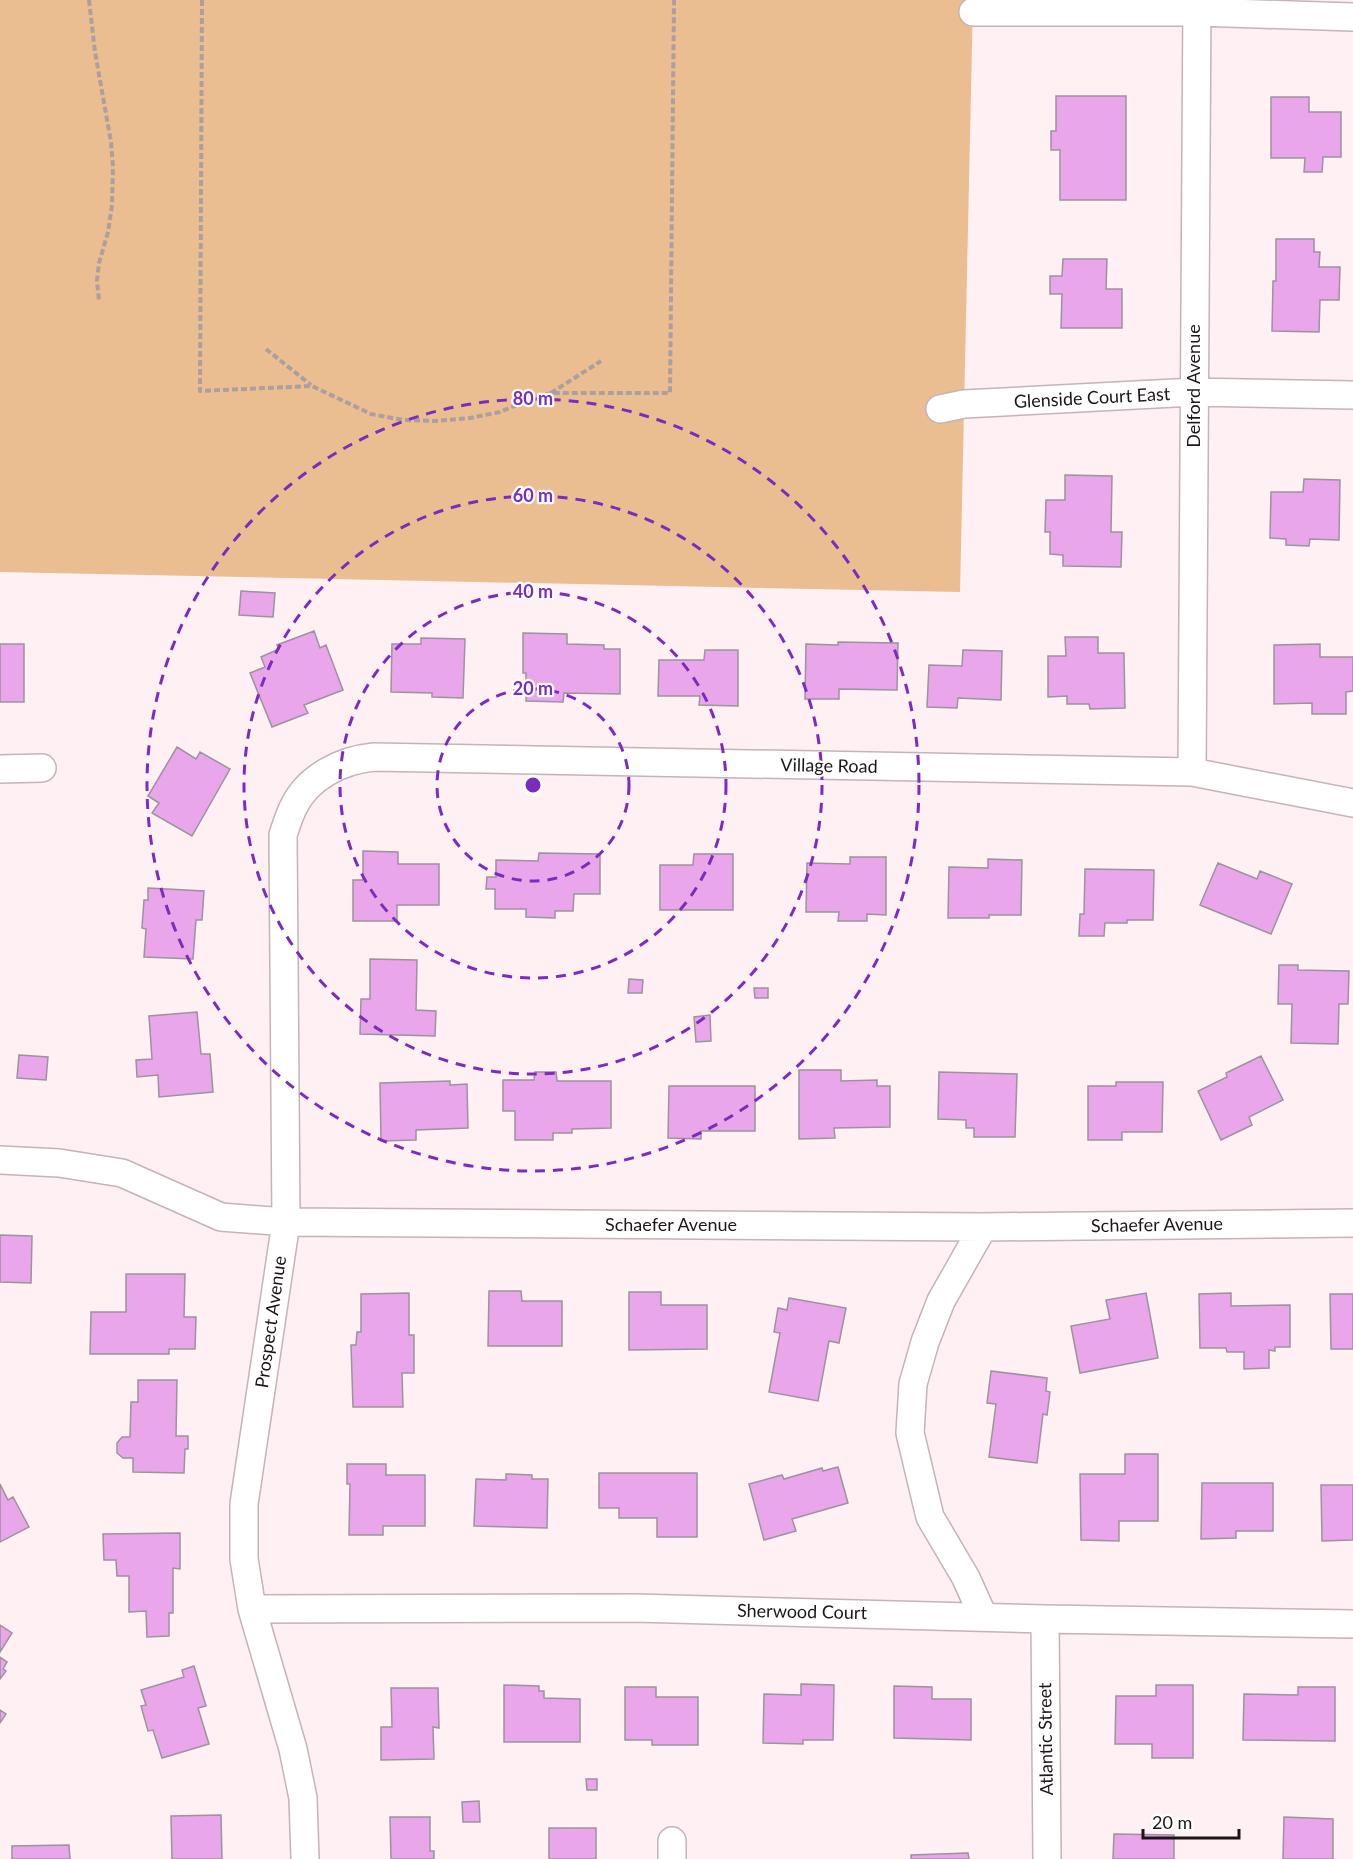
<svg xmlns="http://www.w3.org/2000/svg" width="1353" height="1859" viewBox="0 0 1353 1859" font-family="Lato,sans-serif">
<rect width="100%" height="100%" fill="#fef0f3"/>
<path fill="#eabe90" d="M0,0H973L960,592L0,572Z"/>
<path fill="#e9a6ea" stroke="#9d929d" stroke-width="1.5" d="M1056,96H1126V200H1060V150H1051V131H1056Z
M1271,97H1309V112H1341V157H1323L1322,172H1304L1305,158H1271Z
M1276,239H1314V252H1320L1319,267H1340L1339,300H1320L1319,332L1272,331L1273,281H1276Z
M1063,259H1107L1106,289H1122V328H1061L1062,294H1050V276H1062Z
M1065,475L1112,476L1111,532H1122L1121,567L1063,566V555L1050,554V532H1045L1046,500H1065Z
M1304,479L1340,480L1339,540L1310,539L1309,546L1286,545V539L1270,538L1271,492H1303Z
M241,591L275,593L273,617L239,615Z
M314,631L320,648L326,645L343,690L304,705L308,713L272,727L250,673L265,667L261,657L279,649L277,645Z
M523,633L567,634V644L604,645V649H620V694L564,693L563,702L526,701V673H523Z
M1065,637H1098V653H1124L1125,708L1090,709L1089,704H1067V696L1048,697V656H1066Z
M421,638L465,639L463,698L432,697V693L391,692L392,644H421Z
M838,642L898,643L897,690L839,689V699H805L806,644L838,645Z
M0,644H24V702H0Z
M1320,644V657H1353V691L1346,692V714H1312V703L1274,704V645Z
M705,650H738V706L699,705L700,696H658L659,660H704Z
M963,650L1002,651L1001,700L958,698L957,708L927,707L929,665L962,666Z
M177,747L196,759L200,752L230,769L192,836L152,813L159,803L148,796Z
M363,851L398,852V864H439V905H397V921H353V880H363Z
M539,853L600,854V894H574L573,911H555V918L526,917V909H495V889H486L487,877H496V860L538,861Z
M694,854H733V910H660V865H693Z
M850,857H886V915L867,914V921H838L839,912H806L807,863L850,864Z
M988,859L1022,860L1021,915H989V918H948L949,867L988,868Z
M1218,863L1257,879L1260,871L1292,884L1271,934L1200,905Z
M1085,869L1154,870L1153,920H1127V923H1105L1104,936H1079L1080,914H1084Z
M148,888L204,891L202,920H196L193,959L144,957L146,929L142,928L144,900H148Z
M370,959L417,960L416,1010L436,1011L435,1036L360,1034L361,999H370Z
M1279,965H1298V970L1349,971L1348,1004H1339L1338,1044L1291,1043L1292,1004H1278Z
M629,979L643,980L642,993H628Z
M754,988H768V998H755Z
M197,1012L201,1054H210L213,1092L159,1097L158,1075L137,1077L136,1060L152,1059L149,1016Z
M710,1015L711,1041L696,1042L694,1017Z
M19,1055L48,1057L46,1080L17,1078Z
M1261,1056L1283,1100L1249,1117L1252,1125L1221,1140L1198,1091L1227,1077L1226,1073Z
M799,1070H841V1081L877,1080V1086H890V1127L834,1128L835,1138L799,1139Z
M535,1072H556L557,1081H611V1128L572,1129V1133H553V1140H515V1111H503V1080H534Z
M939,1072L1017,1074L1015,1137H974V1128H966V1120L938,1119Z
M450,1081V1085L467,1084L468,1128L416,1130V1140L381,1141L380,1083Z
M1116,1082H1163L1162,1132H1122V1140H1088V1086H1116Z
M669,1086H755V1131H701V1139L668,1138Z
M0,1235L32,1236L31,1283L0,1282Z
M126,1274H185L184,1317H196L195,1349H169V1354H90L91,1312H126Z
M489,1291H521L522,1301H562V1346H488Z
M629,1292H661V1305H707V1349L629,1350Z
M409,1293V1335H414V1373H402L403,1407H353L351,1345H356L357,1332H361V1294Z
M1146,1293L1158,1358L1080,1373L1071,1326L1110,1319L1106,1300Z
M1231,1293V1306L1290,1305V1347H1275V1351L1269,1350V1368L1244,1369V1352H1227L1226,1348H1200L1199,1294Z
M1330,1294H1353V1349H1331Z
M789,1298L846,1308L839,1343L829,1341L818,1401L769,1392L780,1333L774,1332L778,1308L787,1310Z
M991,1371L1047,1378L1046,1391L1050,1392L1047,1415L1043,1414L1037,1463L989,1457L996,1404L987,1403Z
M138,1380H177L176,1436H188V1449H185L184,1473L133,1472V1458H123L117,1453V1443L122,1437H130L131,1402H138Z
M1125,1454H1158V1521H1119V1541L1081,1540L1080,1474H1125Z
M347,1464H386V1475H425V1526H383V1535H349L350,1484H347Z
M838,1467L848,1503L792,1519L796,1531L764,1540L749,1484L782,1475L784,1479L822,1468L823,1471Z
M599,1473H697V1537H657V1518H619V1508H599Z
M506,1474L532,1475V1479H548L547,1528L474,1526L476,1479L506,1480Z
M1202,1483H1273V1531H1236V1538L1201,1539Z
M0,1484L8,1500L13,1497L29,1527L0,1542Z
M1321,1485H1353V1540L1322,1541Z
M180,1533V1569L173,1568V1613H169V1636L147,1637L146,1611L129,1612V1576H117L116,1560H104L103,1534Z
M0,1625L12,1633L0,1652Z
M0,1657L7,1662L3,1669L6,1671L0,1679Z
M194,1666L206,1706L198,1708L209,1744L162,1758L153,1730L148,1731L141,1706L146,1705L141,1690L184,1677L182,1670Z
M801,1684L834,1685L833,1740H803V1744L763,1743L764,1694L801,1695Z
M504,1685L539,1686V1691H544V1698L580,1699V1742H504Z
M1156,1685H1193V1758H1152V1744H1115L1116,1696H1156Z
M894,1686L932,1687V1699H971V1740L894,1738Z
M625,1687H656V1697H698V1745H652V1740H625Z
M1298,1687H1335V1741L1243,1740L1244,1694L1298,1695Z
M391,1688H438L439,1728L433,1727L434,1759L381,1760V1727H392Z
M0,1710L6,1714L0,1723Z
M586,1779H597V1790H587Z
M479,1801L480,1822H463L462,1802Z
M221,1815L222,1859H172L171,1816Z
M390,1817H430V1851H434V1859H391Z
M1284,1817L1333,1819V1859H1283Z
M549,1828H596V1859H549Z
M1114,1834L1174,1835V1859H1113Z
M69,1845L70,1859H12V1846Z
M968,1853L969,1859H911V1855Z"/>
<g fill="none" stroke-linecap="round" stroke-linejoin="round">
<g stroke="#c4b3b8" stroke-width="30">
<path id="minor" d="M973,12H1197L1353,17
M940,409L964,404L1194,392L1353,395
M0,769L42,768
M1192,772L1197,0
M0,1160L59,1163L122,1173L221,1217L286,1222L983,1227L1353,1223
M983,1227L941,1301L925,1342L913,1384L910,1433L930,1517L966,1578L983,1616
M252,1609L635,1608L1045,1619L1353,1624
M1045,1619L1047,1859
M672,1841V1859
M305,1859L303,1798L293,1749L252,1609L244,1559V1504L286,1222L283,835C286,826 289,816 293,808C307,777 342,760 374,757L1192,772L1353,803"/>
</g>
<path stroke="#aa9fa1" stroke-width="4" stroke-dasharray="6 3" stroke-linecap="butt" d="M89,0L95,52L111,142L113,167L112,205L108,232L99,263L97,281L99,301
M202,0L200,391L312,386L371,414L403,420L436,421L470,418L500,412L528,400L551,393H670L674,0
M266,349L311,385
M551,393L601,361"/>
<use href="#minor" stroke="#fff" stroke-width="27"/>
</g>
<g fill="none" stroke="#7b2cbf" stroke-width="3" stroke-dasharray="10 8">
<circle cx="533" cy="785" r="96"/>
<circle cx="533" cy="785" r="193"/>
<circle cx="533" cy="785" r="289"/>
<circle cx="533" cy="785" r="386"/>
</g>
<g text-anchor="middle" stroke-width="4.5" stroke-linejoin="round" paint-order="stroke">
<g font-size="18" fill="#1d1618" stroke="#fff">
<text transform="translate(1194 386) rotate(-90)" y="6">Delford Avenue</text>
<text transform="translate(1092 398) rotate(-3)" y="6">Glenside Court East</text>
<text transform="translate(829 766) rotate(1)" y="6">Village Road</text>
<text x="671" y="1231">Schaefer Avenue</text>
<text transform="translate(1157 1225) rotate(-1)" y="6">Schaefer Avenue</text>
<text transform="translate(271 1322) rotate(-82)" y="6">Prospect Avenue</text>
<text transform="translate(802 1612) rotate(1)" y="6">Sherwood Court</text>
<text transform="translate(1046 1739) rotate(-91)" y="6">Atlantic Street</text>
</g>
</g>
<circle cx="533" cy="785" r="9" fill="#7b2cbf" stroke="#fff" stroke-width="3"/>
<g font-size="18" text-anchor="middle" font-weight="bold" fill="#7b2cbf" stroke="#fff" stroke-width="4.5" stroke-linejoin="round" paint-order="stroke">
<text x="533" y="405">80 m</text>
<text x="533" y="502">60 m</text>
<text x="533" y="598">40 m</text>
<text x="533" y="695">20 m</text>
</g>
<path d="M1143 1829v9h96v-9" fill="none" stroke="#1d1618" stroke-width="3"/>
<text x="1152" y="1829" font-size="18" fill="#1d1618" stroke="#ffffff" stroke-width="4.5" paint-order="stroke">20 m</text>
</svg>
